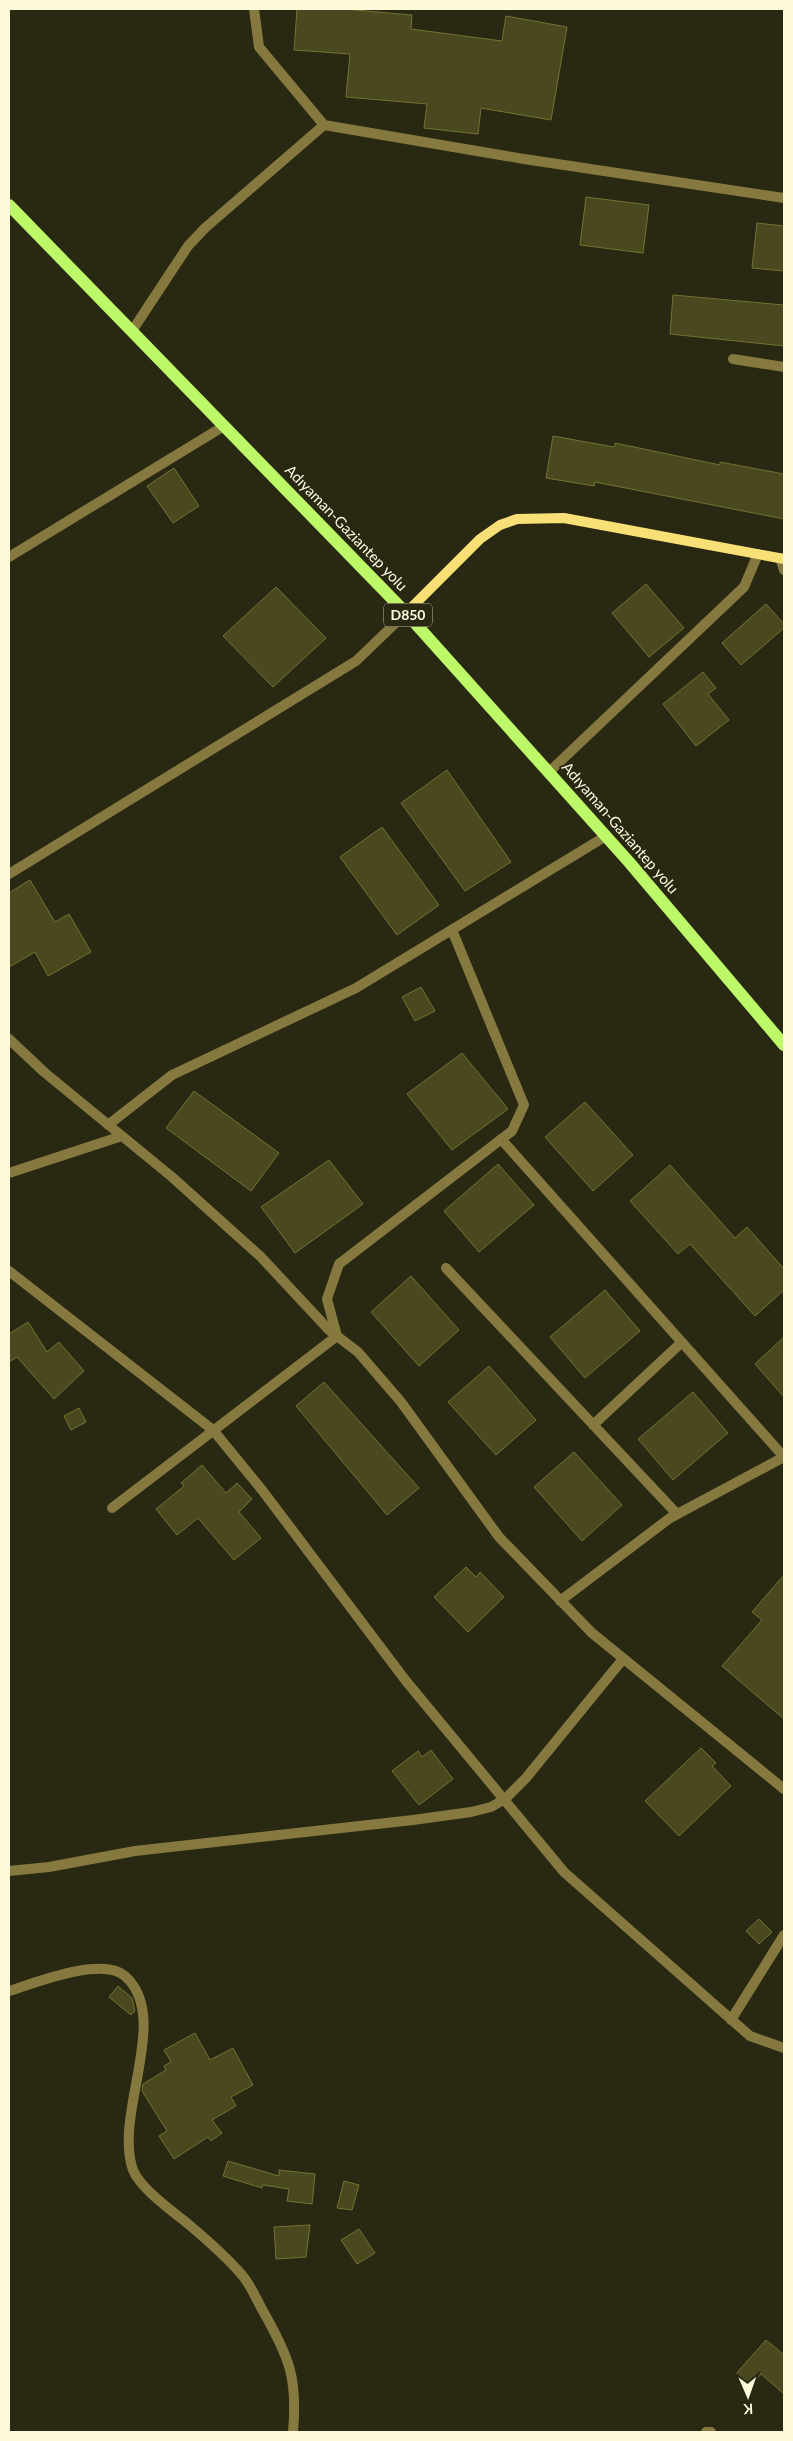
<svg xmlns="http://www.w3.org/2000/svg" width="793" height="2441" viewBox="0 0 793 2441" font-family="Lato,sans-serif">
<rect width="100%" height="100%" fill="#292812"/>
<path fill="#49481e" stroke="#747332" d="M297,9H344L412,15L411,29L502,41L506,16L567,27L551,120L481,108L478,134L424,128L427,104L346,97L350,54L294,50Z
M586,197L649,205L643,253L580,245Z
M757,223L784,226V271L752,268Z
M673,295L784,305V346L670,334Z
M553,436L614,447L615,443L720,465V462L784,474V519L595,482L594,486L546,478Z
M174,468L199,506L173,523L147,486Z
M646,584L684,628L649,657L612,613Z
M276,587L326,638L273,687L223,636Z
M766,604L784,624V628L741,665L722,643Z
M703,672L716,688L708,694L729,720L696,746L663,704Z
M447,770L511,862L465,891L401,803Z
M382,827L439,905L397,935L340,857Z
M30,880L55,922L69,914L91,952L48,976L35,952L9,967V893Z
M421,987L435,1011L415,1021L402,997Z
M462,1053L508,1109L452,1150L407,1094Z
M194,1091L279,1153L251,1191L166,1128Z
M585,1102L633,1155L593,1191L545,1137Z
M329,1160L363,1204L295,1253L261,1207Z
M498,1164L534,1205L479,1252L444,1211Z
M670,1165L735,1238L747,1227L784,1269V1290L755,1316L690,1244L678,1254L630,1201Z
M411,1276L459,1330L419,1366L371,1312Z
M605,1290L640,1331L585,1378L550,1337Z
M28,1322L47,1352L59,1342L84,1371L54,1399L17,1357L9,1362V1334Z
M784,1337V1397L755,1364Z
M489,1366L536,1420L496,1455L448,1402Z
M324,1382L419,1488L387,1515L296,1406Z
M693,1392L728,1433L673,1480L638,1439Z
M79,1408L86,1422L71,1430L64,1416Z
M574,1452L622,1505L582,1541L534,1487Z
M202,1465L226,1493L237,1483L252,1499L239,1512L261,1538L234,1560L198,1518L177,1535L156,1509L184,1486L181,1483Z
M466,1567L476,1577L480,1572L504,1597L468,1632L434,1597Z
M784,1575V1719L722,1666L762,1620L752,1612Z
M701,1748L716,1763L712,1766L731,1786L679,1836L645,1801Z
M431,1750L453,1779L419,1805L392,1771L418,1751L422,1757Z
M759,1919L772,1932L759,1944L746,1931Z
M118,1986L132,1998L135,2011L131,2015L109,1997Z
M195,2033L210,2060L233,2048L253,2085L231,2097L236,2106L212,2120L222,2133L211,2141L208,2137L174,2159L159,2136L167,2131L142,2091L143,2084L166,2070L164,2066L171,2062L164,2050Z
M228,2161L279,2176V2170L315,2174L312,2204L287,2201L289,2189L263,2185L262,2188L223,2176Z
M344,2181L359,2185L352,2210L337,2208Z
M310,2225L306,2257L276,2259L274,2227Z
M359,2229L375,2253L357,2264L341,2240Z
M766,2340L784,2355V2394L761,2374L750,2387L735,2375Z"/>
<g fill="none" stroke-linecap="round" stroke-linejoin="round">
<path stroke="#85793f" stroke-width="10" d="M501,1139L784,1457
M446,1268L677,1514
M593,1425L682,1342"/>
<path stroke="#85793f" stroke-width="10" d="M254,9L259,47L324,125
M132,331L188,246L205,228L324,125L524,159L784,198
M733,359L784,367
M9,557L224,426
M780,558L784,570
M549,772L744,587L758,554
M9,874L356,661L406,613
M9,1039L44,1072L172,1177L260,1256L329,1330L358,1352L401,1402L499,1537L592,1633L784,1789
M108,1125L172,1075L356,988L606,836
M9,1173L122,1136
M9,1271L213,1430L262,1490L406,1681L564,1872L750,2036L784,2048
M112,1508L337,1336L327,1299L339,1264L512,1131L524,1105L452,930
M560,1601L670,1518L784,1457
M9,1871L49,1867L135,1851L413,1820L471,1812L491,1807L505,1799L526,1778L623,1659
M9,1991C35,1983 102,1956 125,1976C172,2018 113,2113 133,2170C140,2188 172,2211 187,2223C206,2239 226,2256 242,2275C251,2285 256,2299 263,2311C289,2357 298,2378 293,2432
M731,2020L784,1935
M706,2432H711"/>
<path stroke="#f9e076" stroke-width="10" d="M406,613L480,539L500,525L517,519L564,518L784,559"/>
<path stroke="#bcf867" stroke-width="12" d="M9,205L406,613L629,862L784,1045"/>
</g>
<g text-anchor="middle" stroke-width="4" stroke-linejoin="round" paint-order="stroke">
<rect fill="#292812" stroke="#bdbb9f" stroke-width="1" x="384" y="603.5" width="48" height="23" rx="4"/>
<g font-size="14" font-weight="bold" fill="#fdfadb">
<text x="408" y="620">D850</text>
</g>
<g font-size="15" fill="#fdfadb" stroke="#292812">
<text transform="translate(346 528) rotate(46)" y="5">Adıyaman-Gaziantep yolu</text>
<text transform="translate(620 828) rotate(49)" y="5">Adıyaman-Gaziantep yolu</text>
</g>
</g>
<rect width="793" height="2441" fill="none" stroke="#fdfadb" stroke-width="20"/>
<g transform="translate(748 2396) rotate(178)" stroke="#292812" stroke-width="4" paint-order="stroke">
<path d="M0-4L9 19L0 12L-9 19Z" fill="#fdfadb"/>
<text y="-8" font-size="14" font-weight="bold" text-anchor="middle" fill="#fdfadb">K</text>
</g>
</svg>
